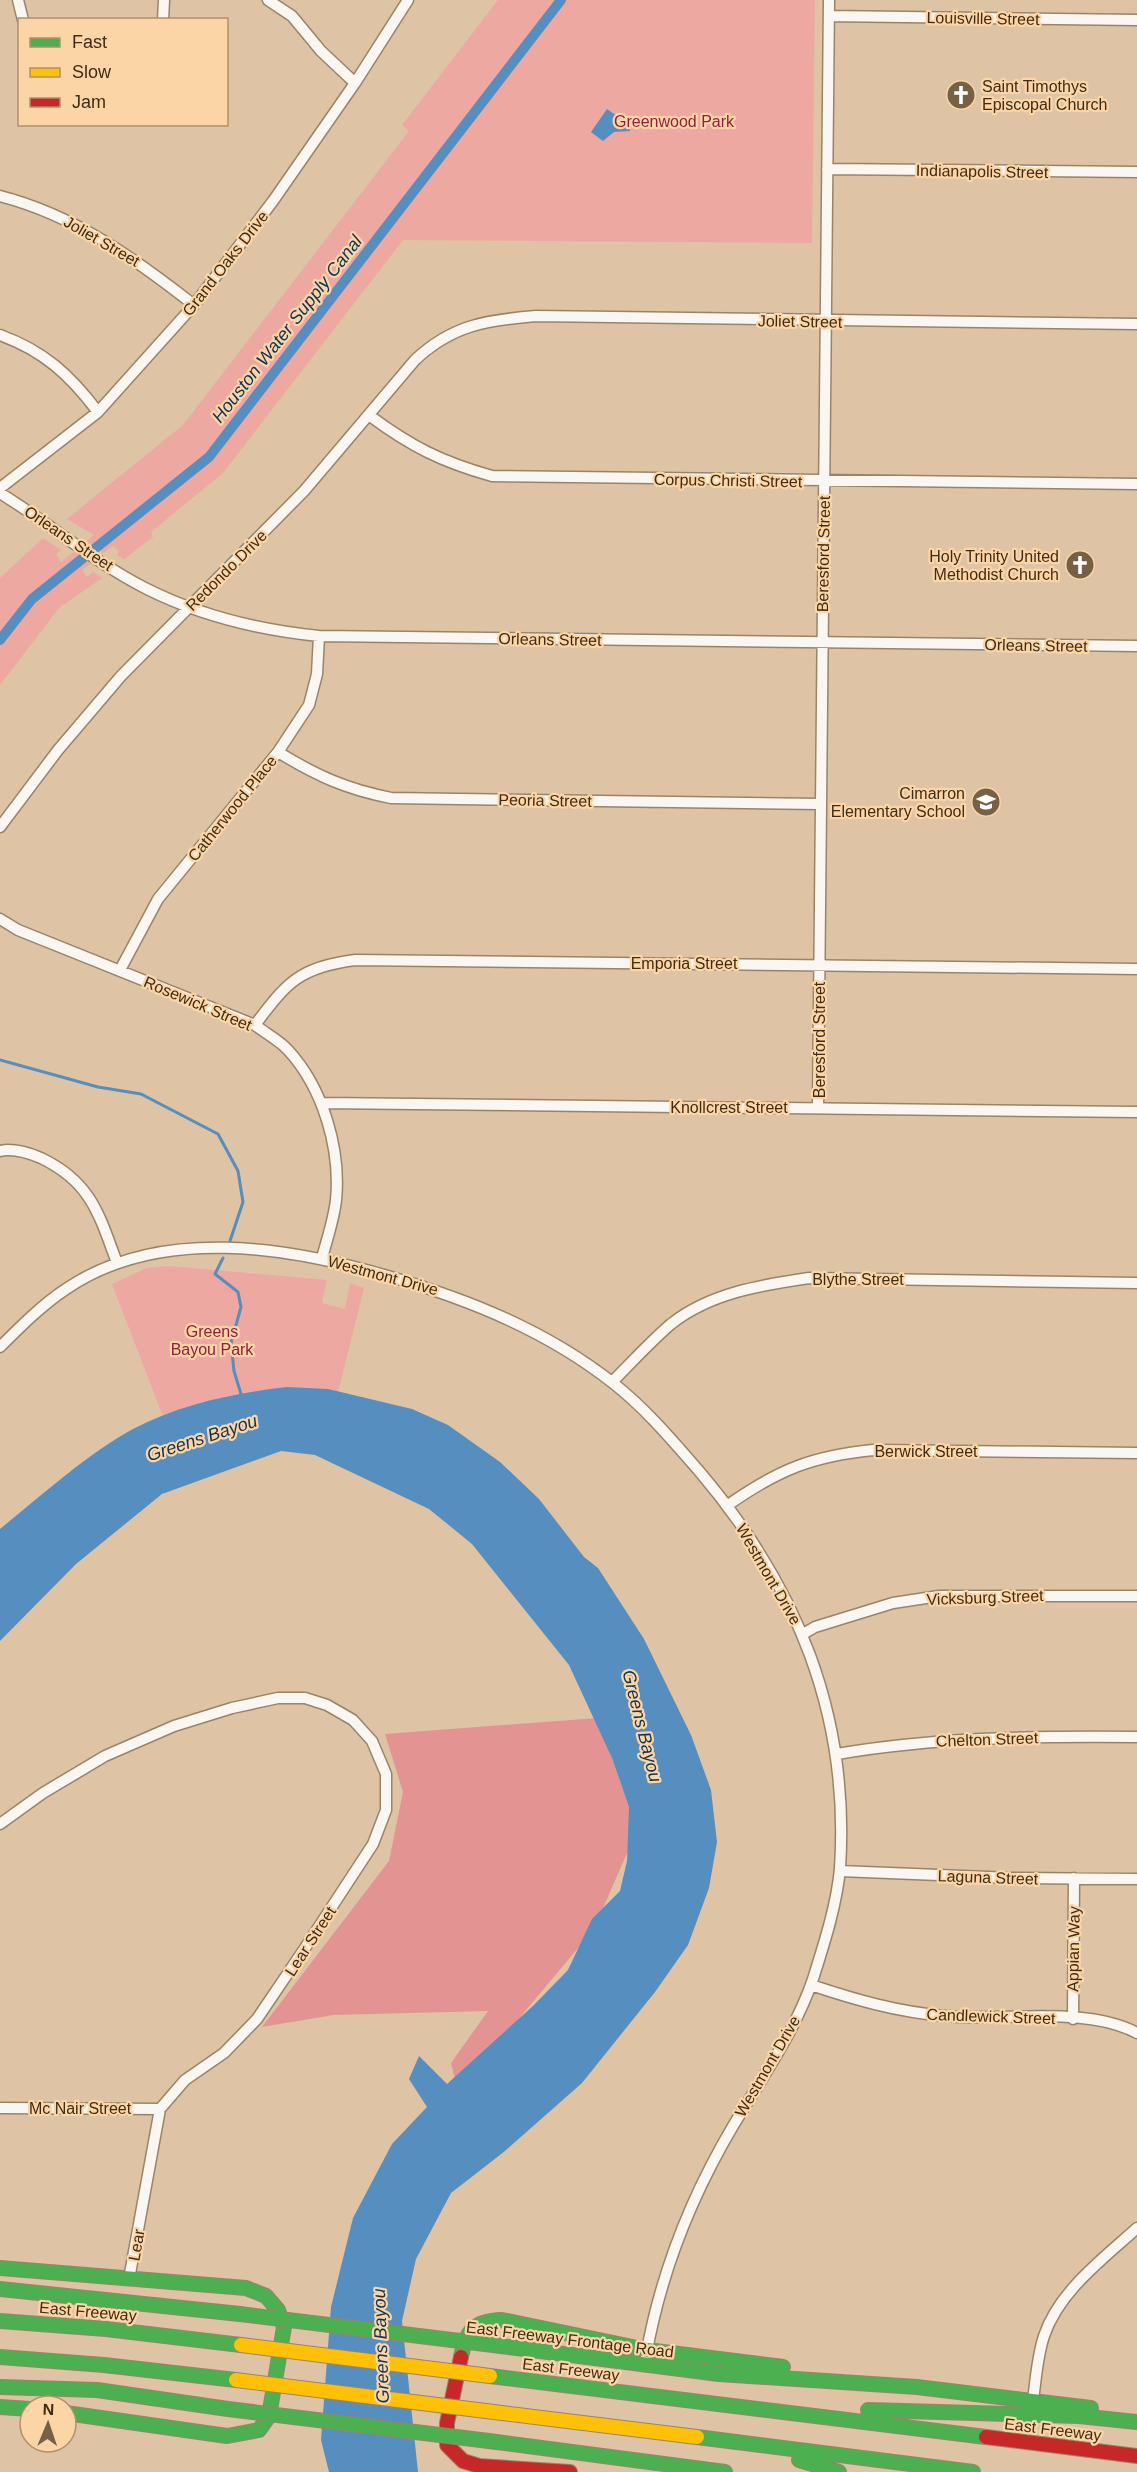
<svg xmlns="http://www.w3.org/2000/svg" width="1137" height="2472" viewBox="0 0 1137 2472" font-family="Helvetica,sans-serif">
<rect width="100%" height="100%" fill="#dec3a4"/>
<path fill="#eda8a2" d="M498,0H815L812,243L403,240L223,473L151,532L153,537L124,559L117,555L119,551L113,546L103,553L87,541L94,535L67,519L183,425L409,131L402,125Z
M43,538L61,550L56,554L61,562L75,551L91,563L82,570L87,577L93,572L102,578L59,608L0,685V578Z
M169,1266L327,1280L322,1303L345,1309L350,1283L364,1288L335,1404L167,1427L112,1284L147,1268Z"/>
<path fill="#e39391" d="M598,1718L637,1830L594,1929L458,2091L451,2063L488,2011L333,2015L262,2027L389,1861L403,1792L385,1734Z"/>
<path fill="#568ec0" d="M607,109L617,116L630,117V131L614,132L603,141L591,132Z
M287,1387L328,1389L412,1409L448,1425L500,1462L539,1499L584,1557L598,1568L644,1639L691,1735L711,1790L717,1842L709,1888L688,1945L655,1992L582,2083L505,2151L451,2193L416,2259L402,2321L418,2472H329L321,2440L331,2307L353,2218L392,2144L427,2107L409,2079L419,2056L447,2084L534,2005L568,1970L592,1919L620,1891L627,1861L629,1807L612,1758L569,1665L472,1544L429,1509L315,1455L281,1451L162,1494L76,1564L0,1641V1529C41,1496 87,1454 133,1429C180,1404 234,1393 287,1387Z"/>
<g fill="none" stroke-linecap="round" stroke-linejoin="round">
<path stroke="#568ec0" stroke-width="3" d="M0,1060L98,1087L141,1094L218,1134L238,1171L243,1202L230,1241
M223,1258L215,1274L238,1292L241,1307L231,1343L234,1371L241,1394"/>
<path stroke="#568ec0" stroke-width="10" d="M0,640L32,599L209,457L561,0"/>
<g stroke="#99846a" stroke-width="13">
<path id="street" d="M18,0L23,20
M268,0L292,16L321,51L355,83
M829,16L1137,20
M163,20L164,0
M827,169L1137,172
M0,196C74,215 134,258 194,305
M0,335C44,351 70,375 98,412
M370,416C412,447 442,462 492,476L1137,484
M0,488L98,412L194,305L273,201L355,83L408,0
M0,493C49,523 95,563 147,589C201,616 259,630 319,636L1137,646
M278,752C317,776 346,789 391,798L821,804
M0,827L58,750L121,676L304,491L415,360C452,325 487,320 536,316L1137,324
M0,919L18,930L255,1025C265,1033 279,1040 288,1050C323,1088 341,1149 336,1200C334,1219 327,1239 322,1258
M120,970L158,899L278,752L309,705L317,674L319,636
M255,1025C287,982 300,967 355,960L1137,969
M321,1103L1137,1112
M818,1107L829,0
M0,1151C13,1148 29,1153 41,1158C91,1182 99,1214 117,1263
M0,1347C21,1326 42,1305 66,1289C160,1225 289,1247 391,1277C470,1300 547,1331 613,1383C645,1408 672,1440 699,1471C797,1586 850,1715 840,1868C837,1904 824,1944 813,1979C795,2032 761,2079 733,2126C691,2197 660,2276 646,2356
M612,1382C631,1363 650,1342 671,1324C710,1293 761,1285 809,1278L1137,1283
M728,1505C778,1470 812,1456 873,1450L1137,1453
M803,1634L815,1627L893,1603L939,1596H1137
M837,1754C936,1737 1037,1736 1137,1737
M0,1824L43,1793L105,1756L174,1726L232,1708L278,1698H305L327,1705L353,1720L372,1741L386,1774V1810L373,1844L305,1948L257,2019L224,2053L185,2080L160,2109L129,2279
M840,1871L1012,1878L1137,1879
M811,1985C856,2000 898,2012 945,2016C1004,2022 1084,2005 1137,2033
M1073,2019L1074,1878
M0,2108L160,2109
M1033,2400C1036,2379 1037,2357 1044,2336C1059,2291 1103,2259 1137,2228"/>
</g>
<g stroke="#99846a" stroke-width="16">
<path id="fast" d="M0,2268L246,2288L266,2296L278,2310L284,2327L269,2416L259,2430L227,2436L66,2413
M0,2289L240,2314
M0,2321L106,2329L241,2345
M501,2346L719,2374L917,2387L1091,2408
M0,2357L104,2365L236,2380
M461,2357C466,2331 473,2321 502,2320L647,2350L783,2367
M490,2376L986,2437
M0,2387L97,2390L228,2409
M0,2407L30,2409
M868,2410L1079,2416L1137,2422
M697,2437L973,2472
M489,2441L725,2472
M799,2460L839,2472"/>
</g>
<g stroke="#99846a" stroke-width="16">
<path id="slow" d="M486,2411L697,2437"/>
</g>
<g stroke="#99846a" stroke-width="16">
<path id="jam" d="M461,2357L447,2423V2445L463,2461L479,2466L570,2472
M986,2437L1137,2456"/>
</g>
<use href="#street" stroke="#faf6f1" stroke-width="10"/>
<use href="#fast" stroke="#4caf50" stroke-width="14"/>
<use href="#slow" stroke="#ffc107" stroke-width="14"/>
<use href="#jam" stroke="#c62828" stroke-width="14"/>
<g stroke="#99846a" stroke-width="16" stroke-linecap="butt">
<path id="fast-bridge" d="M240,2314L501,2346
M228,2409L489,2441"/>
</g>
<g stroke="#99846a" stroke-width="16" stroke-linecap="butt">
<path id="slow-bridge" d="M241,2345L490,2376
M236,2380L486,2411"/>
</g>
<use href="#fast-bridge" stroke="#4caf50" stroke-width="14"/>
<use href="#slow-bridge" stroke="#ffc107" stroke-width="14"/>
</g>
<defs>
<g id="church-disc" transform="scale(1.5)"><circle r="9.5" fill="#776146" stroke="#fcd5a7"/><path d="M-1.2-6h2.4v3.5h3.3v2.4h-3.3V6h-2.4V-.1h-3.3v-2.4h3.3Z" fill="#fff"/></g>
<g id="school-disc" transform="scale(1.5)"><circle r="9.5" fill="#776146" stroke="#fcd5a7"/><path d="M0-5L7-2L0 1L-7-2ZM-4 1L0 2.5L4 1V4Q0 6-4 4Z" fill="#fff"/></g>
</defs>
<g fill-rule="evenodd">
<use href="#church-disc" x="961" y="95"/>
<use href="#church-disc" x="1080" y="565"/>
<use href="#school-disc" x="986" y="802"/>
</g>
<g text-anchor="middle" stroke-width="4.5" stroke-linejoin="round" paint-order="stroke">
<g font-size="16" fill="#3f2c14" stroke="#fcd5a7">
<text transform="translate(983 18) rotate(1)" y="6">Louisville Street</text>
<text transform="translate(982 171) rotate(1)" y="6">Indianapolis Street</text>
<text transform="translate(102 241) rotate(30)" y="6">Joliet Street</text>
<text transform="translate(225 263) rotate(-52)" y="6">Grand Oaks Drive</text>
<text transform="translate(800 321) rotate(1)" y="6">Joliet Street</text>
<text transform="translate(728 480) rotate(1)" y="6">Corpus Christi Street</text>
<text transform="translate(69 538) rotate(34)" y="6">Orleans Street</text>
<text transform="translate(823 554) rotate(-89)" y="6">Beresford Street</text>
<text transform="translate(226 570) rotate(-45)" y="6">Redondo Drive</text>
<text transform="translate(550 639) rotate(1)" y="6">Orleans Street</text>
<text transform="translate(1036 645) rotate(1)" y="6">Orleans Street</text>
<text transform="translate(545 800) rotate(1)" y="6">Peoria Street</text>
<text transform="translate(232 808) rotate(-51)" y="6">Catherwood Place</text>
<text x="684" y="969">Emporia Street</text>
<text transform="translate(198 1003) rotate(23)" y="6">Rosewick Street</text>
<text transform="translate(819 1040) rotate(-90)" y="6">Beresford Street</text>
<text x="729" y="1113">Knollcrest Street</text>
<text transform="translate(383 1275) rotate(15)" y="6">Westmont Drive</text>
<text x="858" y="1285">Blythe Street</text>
<text x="926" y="1457">Berwick Street</text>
<text transform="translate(769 1574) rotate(60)" y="6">Westmont Drive</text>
<text transform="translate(985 1597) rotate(-2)" y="6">Vicksburg Street</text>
<text transform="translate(987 1739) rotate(-2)" y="6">Chelton Street</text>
<text transform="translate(988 1877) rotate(2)" y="6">Laguna Street</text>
<text transform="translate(310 1941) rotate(-57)" y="6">Lear Street</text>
<text transform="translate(1073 1949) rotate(-89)" y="6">Appian Way</text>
<text transform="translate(991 2016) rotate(2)" y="6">Candlewick Street</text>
<text transform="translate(767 2066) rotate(-60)" y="6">Westmont Drive</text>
<text x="80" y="2114">Mc Nair Street</text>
<text transform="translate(136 2245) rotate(-80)" y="6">Lear</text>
<text transform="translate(88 2311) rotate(5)" y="6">East Freeway</text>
<text transform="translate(570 2339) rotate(7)" y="6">East Freeway Frontage Road</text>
<text transform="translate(571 2369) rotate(7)" y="6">East Freeway</text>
<text transform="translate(1053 2429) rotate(7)" y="6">East Freeway</text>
</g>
<g font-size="16" fill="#3f2c14" stroke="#fcd5a7" text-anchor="end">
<text x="982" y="92" text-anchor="start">Saint Timothys<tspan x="982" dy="18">Episcopal Church</tspan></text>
<text x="1059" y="562">Holy Trinity United<tspan x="1059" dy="18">Methodist Church</tspan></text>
<text x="965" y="799">Cimarron<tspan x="965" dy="18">Elementary School</tspan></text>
</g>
<g font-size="16" fill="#8f203d" stroke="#fcd5a7">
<text x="674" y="127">Greenwood Park</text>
<text x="212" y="1337">Greens<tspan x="212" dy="18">Bayou Park</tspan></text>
</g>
<g font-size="18" font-style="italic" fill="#103355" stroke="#fcd5a7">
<text transform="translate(287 329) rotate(-52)" y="6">Houston Water Supply Canal</text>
<text transform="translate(202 1438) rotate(-18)" y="6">Greens Bayou</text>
<text transform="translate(642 1726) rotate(76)" y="6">Greens Bayou</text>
<text transform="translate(381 2346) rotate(-92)" y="6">Greens Bayou</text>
</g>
</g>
<rect x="18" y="18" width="210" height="108" fill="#fcd5a7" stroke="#b0916c" stroke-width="1.5"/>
<rect x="30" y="38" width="30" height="9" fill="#4caf50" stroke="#b0916c" stroke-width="1.5"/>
<text x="72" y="48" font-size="18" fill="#3f2c14">Fast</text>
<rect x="30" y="68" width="30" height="9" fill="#ffc107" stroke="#b0916c" stroke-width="1.5"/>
<text x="72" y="78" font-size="18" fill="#3f2c14">Slow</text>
<rect x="30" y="98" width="30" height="9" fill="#c62828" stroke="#b0916c" stroke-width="1.5"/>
<text x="72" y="108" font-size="18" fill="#3f2c14">Jam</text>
<g transform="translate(48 2424) rotate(2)"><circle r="28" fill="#fcd5a7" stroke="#b0916c" stroke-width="1.5"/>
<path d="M0-4.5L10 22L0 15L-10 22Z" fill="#776146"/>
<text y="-9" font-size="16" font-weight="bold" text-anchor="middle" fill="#3f2c14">N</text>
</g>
</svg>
